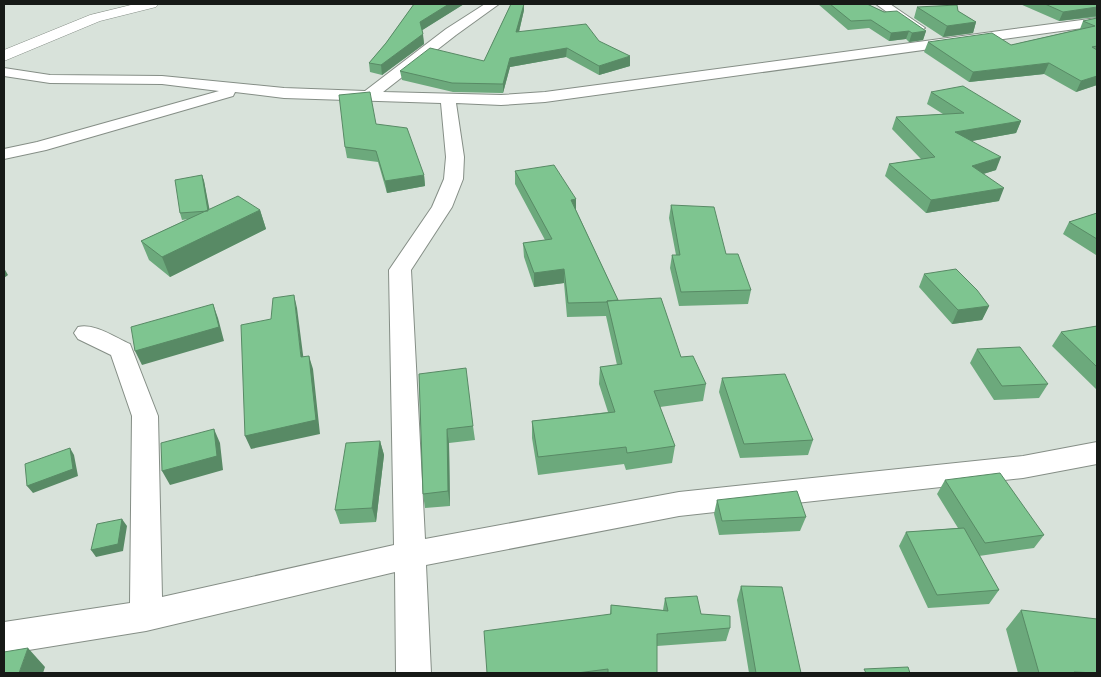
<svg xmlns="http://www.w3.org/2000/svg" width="1101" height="677" viewBox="0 0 1101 677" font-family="Literata,serif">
<rect width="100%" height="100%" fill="#d8e2da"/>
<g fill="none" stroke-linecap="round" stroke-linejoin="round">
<g stroke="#858e86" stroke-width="2">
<path id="minor" d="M485,4H499L456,35L383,92L501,95L545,92L1097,18V26L545,102L501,105L456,103L464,157L463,179L452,207L411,270L425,539L679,492L1023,456L1097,442V464L1023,478L679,516L426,565L431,673H396L395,572L146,631L4,654V622L130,603L132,416L111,355L78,339L74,333L78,327C95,323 114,337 130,344L158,416L162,597L394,545L389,270L432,207L444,179L446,157L441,103L284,98L235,92L233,96L46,150L4,159V149L37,142L219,91L162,84L50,83L4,76V68L50,75L162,76L284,88L365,91L446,29Z
M876,4H890L925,28L918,32L913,31Z"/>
</g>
<g stroke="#858e86" stroke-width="1">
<path id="tertiary" d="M135,4H158L156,7L100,21L4,61V50L90,15Z"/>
</g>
<use href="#minor" fill="#fff" fill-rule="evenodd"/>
<use href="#tertiary" fill="#fff" fill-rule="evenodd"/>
</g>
<path fill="#6ca97c" d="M414,4H464L422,30L424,44L382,75L370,72L369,63L386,43Z
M511,4H524V10L519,32L599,41L630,66L599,75L566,57L510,67L503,93H501L453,92L402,80L400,71L484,61Z
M818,4H867L926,31L923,40L909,42L906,39L889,41L869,28L848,30Z
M1020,4H1097V17L1059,21Z
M917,7L958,11L976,22L973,33L943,37L914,18Z
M1097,18V85L1076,92L1044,74L969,82L924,52L928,42L1011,45L1080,29L1083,21Z
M931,92L1021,121L1016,133L971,141L996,170L983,174L999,201L926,213L885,176L889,164L921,159L892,129L896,117L943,114L927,104Z
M376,124L424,175L425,186L387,193L378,162L347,158L345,147Z
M515,171L576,199V210L618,300L681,357L706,384L703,401L660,407L675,446L672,463L626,470L624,464L538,475L532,438V421L608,412L599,384L600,367L617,365L606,316L567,317L564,283L534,287L524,257L523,243L545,240L515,184Z
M202,175L204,181L209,210H260L266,229L170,277L149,260L141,241L188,219L182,220L180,213Z
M671,205L726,254L751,290L748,304L679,306L670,268L672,255H676L669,218Z
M1097,213V255H1096L1063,234L1069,222Z
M924,274L989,306L982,320L952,324L919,287Z
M1097,326V390L1052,346L1061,332Z
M977,349L1048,384L1039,398L994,400L970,363Z
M419,374L473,426L475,440L449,443L450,506L425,508L423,494Z
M722,378L813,440L808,455L740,458L719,392Z
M380,441L384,455L376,522L340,524L335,510Z
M945,480L1044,535L1034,548L979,556L999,590L989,604L928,608L899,546L906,532L958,528L937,494Z
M717,500L806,517L800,531L719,535L714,514Z
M741,586L801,673H749L737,600Z
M665,598L701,614L730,628L726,641L657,646V673H487L610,614L611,605L663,610Z
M1021,610L1097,673H1018L1006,629Z"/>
<path fill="#588a65" d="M449,4H464L421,31L420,22Z
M524,4V10L517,40L516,32Z
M1097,7V16L1059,21L1063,12Z
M976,22L973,33L943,37L947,26Z
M909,31L906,39L889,41L891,33Z
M926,31L923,40L909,42L912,33Z
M423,34L424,44L382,75L381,65Z
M567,48L566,57L510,67L503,93V84L510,58Z
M630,56V66L599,75V66Z
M1049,63L1044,74L969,82L973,72Z
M1097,76V85L1076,92L1081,81Z
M1021,121L1016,133L950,145L955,132Z
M1001,157L996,170L967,179L972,166Z
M202,175L204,181L211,217L208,211Z
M424,175L425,186L387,193L385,181Z
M1004,188L999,201L926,213L931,200Z
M576,199V212L571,200Z
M260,210L266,229L170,277L162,257Z
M4,268L8,275L4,278Z
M564,269V283L534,287V273Z
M294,295L297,308L305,370L301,357Z
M213,304L218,318L224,341L142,365L135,351Z
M989,306L982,320L952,324L958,310Z
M309,356L313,369L320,434L251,449L245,436Z
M214,429L220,443L223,470L170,485L162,471Z
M447,429L449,443L450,506L448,491Z
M380,441L384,455L376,522L372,508Z
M70,448L74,455L78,476L33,493L27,486Z
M122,519L127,526L123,551L96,557L91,550Z
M28,648L45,667L43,673H19Z"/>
<path fill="#7ec590" stroke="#588a65" d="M414,4H449L420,22L423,34L381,65L369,63L386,43Z
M511,4H524L516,32L586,24L599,41L630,56L599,66L567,48L510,58L503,84H501L452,83L400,71L430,48L484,61Z
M830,4H867L884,12L897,11L926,31L912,33L909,31L891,33L871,20L851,21Z
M1045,4H1097V7L1063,12Z
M957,5L958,11L976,22L947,26L917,7Z
M1097,18V46L1092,47L1097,50V76L1081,81L1049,63L973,72L928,42L992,33L1011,45L1095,26L1083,21Z
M963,86L1021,121L955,132L1001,157L972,166L1004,188L931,200L889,164L935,157L896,117L964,113L931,92Z
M370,92L376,124L407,128L424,175L385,181L376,151L345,147L339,95Z
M554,165L576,199L571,200L618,300L607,301V302L568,303L564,269L534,273L523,243L552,239L515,171Z
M202,175L208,211L180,213L175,180Z
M238,196L260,210L162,257L141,241Z
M671,205L714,207L726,254H738L751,290L681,292L672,255H680Z
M1097,213V239L1069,222Z
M956,269L977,290L989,306L958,310L924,274Z
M294,295L301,357L309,356L316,420L245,436L241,325L271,319L273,298Z
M661,298L681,357L693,356L706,384L654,391L675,446L627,453L626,447L538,457L532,421L615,412L600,367L622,364L607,301Z
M213,304L219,327L135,351L131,327Z
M1097,326V367L1061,332Z
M1020,347L1048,384L1002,386L977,349Z
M466,368L473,426L447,429L448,491L423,494L419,374Z
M785,374L813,440L744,444L722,378Z
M214,429L217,456L162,471L161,443Z
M380,441L372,508L335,510L346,443Z
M70,448L73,469L27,486L25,464Z
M1000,473L1044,535L985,543L945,480Z
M797,491L806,517L722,521L717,500Z
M122,519L118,544L91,550L97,524Z
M964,528L999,590L937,595L906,532Z
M741,586L782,587L801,673H756Z
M697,596L701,614L730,616V628L657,634V673H608V669L577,673H487L484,631L611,614V605L668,611L665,598Z
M1021,610L1097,619V673L1074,672V673H1039Z
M28,648L19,673H4V652Z
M908,667L910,673H866L864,669Z"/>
<rect width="1101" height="677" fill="none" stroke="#171a17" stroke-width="10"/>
</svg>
